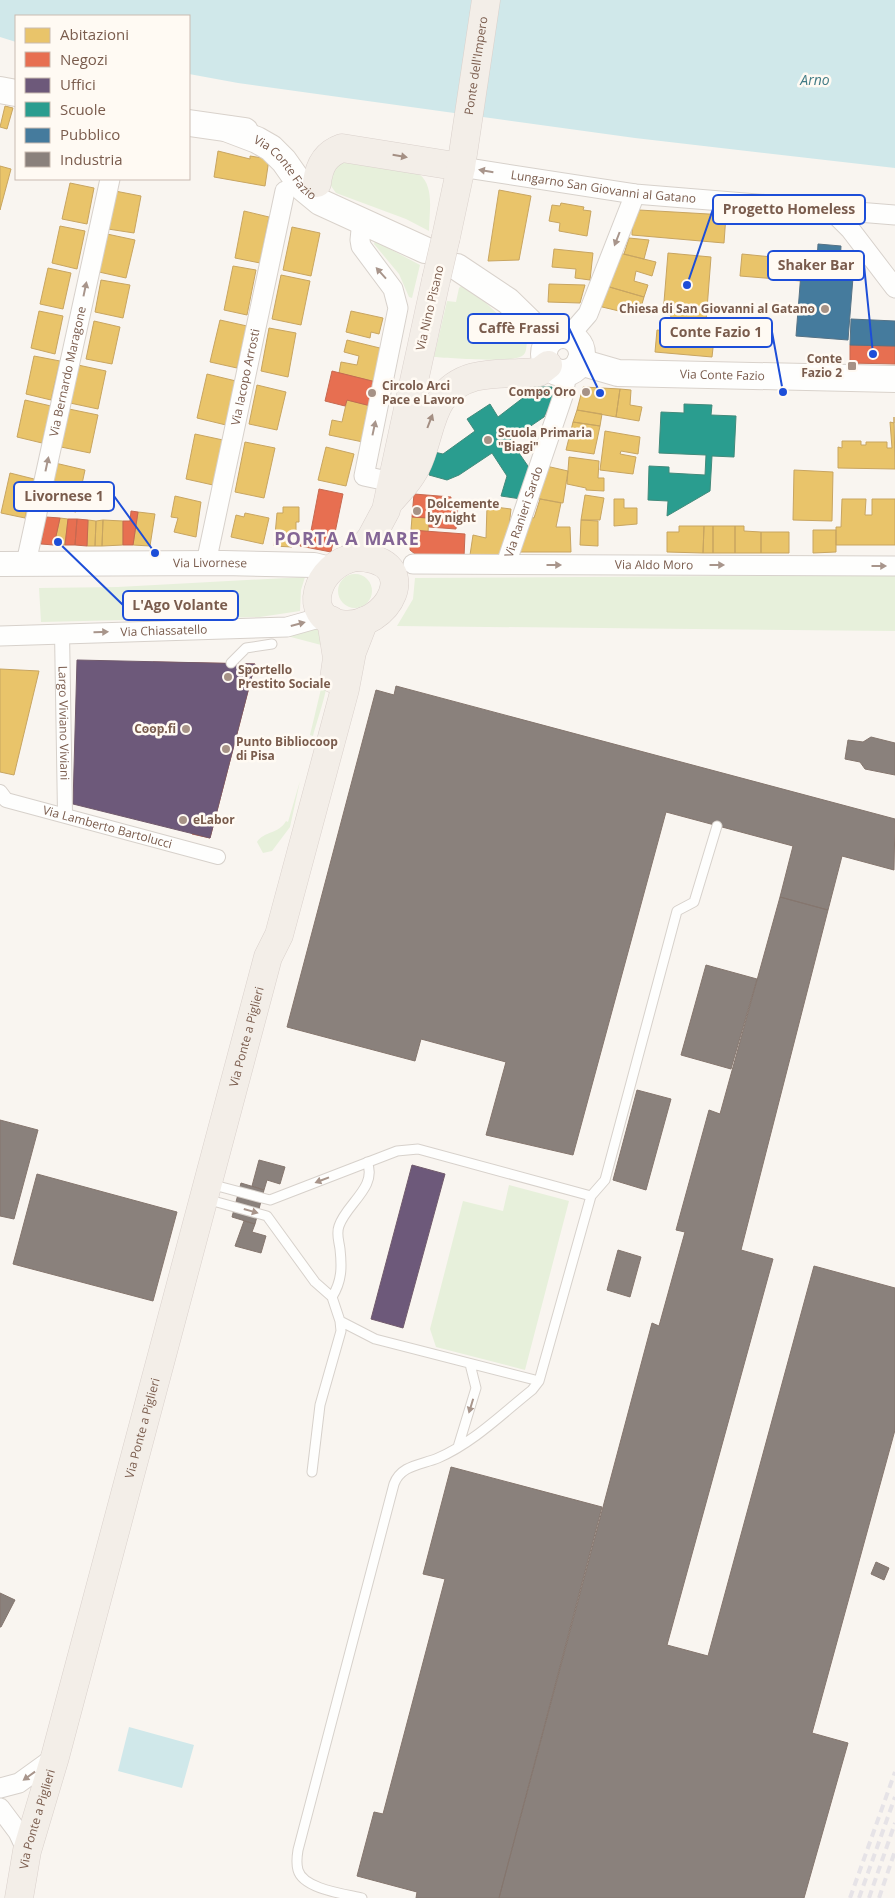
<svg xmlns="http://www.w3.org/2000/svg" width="895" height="1898" viewBox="0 0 895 1898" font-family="'Open Sans',sans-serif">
<rect width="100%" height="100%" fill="#f9f5f0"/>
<path fill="#e7f0db" d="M341,161L419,174C435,186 429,213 429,231L406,219L336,193L331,186L330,176Z
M375,241L420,265L412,298L409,297L399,274L374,244Z
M461,286L486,303L527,342C526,347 527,353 522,356C512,363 450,358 434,357L447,301L456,302L459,288Z
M338 591a17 17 0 1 1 34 0a17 17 0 1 1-34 0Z
M895,575V631L397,626L413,599L415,578Z
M305,577L301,590L300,611L260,617L41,622L39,588L118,587Z
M308,626C353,625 319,712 313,736L310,735L325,672V646L287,636Z
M300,781L290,827L272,851L263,853L257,842C264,831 279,834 286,821L288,822Z
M509,1185L569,1201L525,1370L436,1347L430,1329L463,1201L503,1211Z"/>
<path fill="#d0e8ea" d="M0,0H895V168L635,138L238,83L189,74V16H16V42L0,37Z
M129,1727L194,1745L182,1788L118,1771Z"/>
<path fill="#e9c46a" stroke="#c8a561" d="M5,106L13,108L7,129L0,127Z
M218,151L250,159V156L269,159L265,186L214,177Z
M0,166L11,169L0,210Z
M70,183L94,188L87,224L62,219Z
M499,190L531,196L519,260L488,261Z
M115,191L141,196L134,233L108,229Z
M561,203L584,207L583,210L591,211L587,236L559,231L560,223L549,221L552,205L560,206Z
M639,210L726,215L724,243L632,235V225Z
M244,211L269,217L260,263L235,258Z
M60,226L85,231L77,269L52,263Z
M292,227L320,233L311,276L283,270Z
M107,234L135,240L126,278L99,272Z
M629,238L649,240L644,259L624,254Z
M554,249L593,253L590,280L575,278L576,269L552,267Z
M619,253L656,262L652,276L636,271L634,281L648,285L644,297L606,286Z
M668,253L711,257L706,322L701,321L700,329L715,330L712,357L655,352L657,330L669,331L671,315L663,314Z
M742,254L802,260L801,281L740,276Z
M233,266L256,270L247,315L224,310Z
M48,268L71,273L63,309L40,304Z
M281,275L310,281L301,325L272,319Z
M101,280L130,285L123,318L95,312Z
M549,284L585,285L580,303L548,302Z
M606,286L644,297L642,304L640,303L637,311L621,306L619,311L598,306Z
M39,311L63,316L55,354L31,348Z
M351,311L383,318L379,334L371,332L370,338L346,332Z
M220,320L247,326L237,368L210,362Z
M94,321L120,327L112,364L86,359Z
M269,328L296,333L288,377L261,371Z
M347,340L384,349L376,382L339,373L341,362L357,365L359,356L344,352Z
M34,356L60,361L51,400L26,394Z
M78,365L106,371L98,409L70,403Z
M207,374L236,381L226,425L197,418Z
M257,385L286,392L277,430L249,424Z
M583,387L620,389L616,417L577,410Z
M620,389L631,390L630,405L642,407L639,421L616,417Z
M25,400L51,406L42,443L17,437Z
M347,400L371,406L363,442L329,435L332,420L342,422Z
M69,409L98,415L90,453L61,447Z
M577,410L602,414L600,426L573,422Z
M894,417L895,469L838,468V447L842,448V441H861V445H866V442H887V448H892L890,422L894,423Z
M573,422L600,426L594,454L566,450Z
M605,431L640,437L638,454L621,451L620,454L636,457L633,474L600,470Z
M195,434L223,440L213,485L186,479Z
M245,442L275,448L264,498L235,492Z
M326,447L354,454L346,486L318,480Z
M569,457L599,461L598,478H604V491L586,490V488L567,484Z
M55,463L85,470L76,512L46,506Z
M546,466L568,471L563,503L535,498Z
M794,470L833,472L832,521L793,520Z
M10,473L34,479L25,518L1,513Z
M585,495L604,498L600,520H581Z
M175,496L201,502L196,537L174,532L178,518L171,517Z
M540,499L561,503L556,527H570L571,552H518L530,517L534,518Z
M614,499H624V508H637V524L614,526Z
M842,499H866L865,515H872V499H895V545H836V527H841Z
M487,506L511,509L509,527L501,557L470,555L473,535L486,538Z
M283,507H299V522H296V536H292V547L274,546L277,513H283Z
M138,512L155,514L150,546L133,545Z
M245,513L269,518L263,544L231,537L236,515L244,517Z
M412,517L429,518L428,532L411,530Z
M60,518L68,519L65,545H54Z
M88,520L96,521L95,546H87Z
M103,520L123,521V545L102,546Z
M103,520L102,546H95L96,521Z
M581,520L598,521V546L580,545Z
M679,526H704L703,553L667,552V532H679Z
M704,526H713V553H703Z
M713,526H735V553H713Z
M735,526H744V531L761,532V553H735Z
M813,530H836V552L813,553Z
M761,532H789V553H761Z
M0,669L39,671L14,775L0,772Z"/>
<path fill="#e76f51" stroke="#c66950" d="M850,345L895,346V364L850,363Z
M332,371L376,382L371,406L347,400L345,406L325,401Z
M319,489L343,494L331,552L300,546L302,535L310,536Z
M414,494L451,497L450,505L458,506L456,529L429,527V518L412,517Z
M131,511L138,512L133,545H123V521H130Z
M46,517L60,518L54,545L41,544Z
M68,519H77L75,545H65Z
M77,519L88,520L87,546L75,545Z
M411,530L465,534L464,557L415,554L410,550Z
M153,662L255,664L210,838L192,834L204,786L124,766Z"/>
<path fill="#6d597a" stroke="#715a6c" d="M77,660L255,664L210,838L73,804Z
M412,1165L445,1174L403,1328L371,1319Z"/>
<path fill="#2a9d8f" stroke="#428a7b" d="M529,387H552L553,399L544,417L510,440L530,469L521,499L501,496L507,476L492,453L459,475L447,480L429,475L434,452L443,454L475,431L467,419L490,404L498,417L528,394Z
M684,404L712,405L711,415L736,416L734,457L712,456L710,491L667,516L668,501L648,500L649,466L669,467V473L705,475L706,455L659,453L661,412L684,413Z"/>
<path fill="#457b9d" stroke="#557285" d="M818,244L841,246L840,264L854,265L848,340L796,336L802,260L817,261Z
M851,319L895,321V346L850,345Z"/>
<path fill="#8a817c" stroke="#85766e" d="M396,686L895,819L894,870L842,856L828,910L780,897L793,846L666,812L573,1155L486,1135L506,1062L421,1039L415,1061L287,1027L376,690L394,695Z
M871,737L895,743V775L865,769L860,762L845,759L848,740L863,742Z
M780,897L828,910L741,1250L773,1259L667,1645L708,1656L814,1266L895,1288V1430L812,1733L848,1743L804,1898H499L652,1323L659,1326L685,1232L676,1230L709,1110L720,1114Z
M706,965L757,979L731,1069L681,1055Z
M637,1090L671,1099L646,1190L613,1180Z
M0,1120L38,1130L14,1219L0,1216Z
M259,1160L285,1167L280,1184L267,1180L264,1190L252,1186Z
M37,1174L177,1212L153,1301L13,1264Z
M241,1183L264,1190L255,1224L232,1217Z
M244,1221L255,1224L252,1232L266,1236L261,1253L235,1246Z
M618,1250L641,1257L630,1297L607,1290Z
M451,1467L602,1507L499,1898H416L417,1892L357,1876L374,1812L383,1814L445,1579L423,1574Z
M876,1562L889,1568L884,1580L871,1574Z
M0,1593L15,1600L1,1627H0Z"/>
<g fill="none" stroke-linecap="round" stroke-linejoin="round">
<g stroke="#d7d1cb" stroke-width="11">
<path id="service" d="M231,663L246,648L272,644
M210,1184L270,1200L397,1151L418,1149L591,1196L539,1381L532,1390C503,1413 473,1443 438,1458C421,1465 401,1465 394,1484L298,1850C297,1856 296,1863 298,1870C303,1889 345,1894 362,1898
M591,1196L605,1180L677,911L694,902L717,826
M206,1199L267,1216L315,1282L332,1297L340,1321L375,1339L539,1381
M332,1297C342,1281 342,1267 340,1249C339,1241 336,1234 339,1226C346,1204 378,1187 367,1162
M458,1447L476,1388L470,1364
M312,1472L320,1405L341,1331L340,1321"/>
</g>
<g stroke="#d7d1cb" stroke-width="16">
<g id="pedestrian">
<path id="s1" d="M62,632L65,814"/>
<path id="s2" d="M0,792L6,800L218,857"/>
</g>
</g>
<g stroke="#d7d1cb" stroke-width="21">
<g id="minor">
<path id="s3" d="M461,167L635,194L895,215"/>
<path d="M831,210L850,229L895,288"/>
<path d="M362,220L360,240L361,246L393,289L398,308L364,476L392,482"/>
<path d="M568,337L588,314L635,194"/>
<path id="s4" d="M26,563L110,179"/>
<path id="s5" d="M206,563L285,191"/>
<path id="s6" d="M413,564L895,566"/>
<path id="s7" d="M506,564L563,396L567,373"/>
<path id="s8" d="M0,636L287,627L326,616"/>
<path d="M0,1788L19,1783L55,1757"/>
<path d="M0,1808L18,1832L27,1851"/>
</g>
</g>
<g stroke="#d7d1cb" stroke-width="26">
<g id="tertiary">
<path id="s9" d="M0,564L223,563L314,565L330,569"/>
</g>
</g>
<g stroke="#d9d2cb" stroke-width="28">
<g id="secondary">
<path d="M0,90L16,93"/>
<path d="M189,123L245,131"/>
<path id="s10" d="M228,129L257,140L271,148L284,161L303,188L320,202L425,250"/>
<path d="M457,267L508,301L549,341"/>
<circle cx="563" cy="354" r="19"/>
<path id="s11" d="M580,362L618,373L895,379"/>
</g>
</g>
<g stroke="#dad1cc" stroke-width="29">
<g id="primary">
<path d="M317,183C319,166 325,154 342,148L461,167"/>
<path id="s12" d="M446,237L461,167L486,0"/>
<path d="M390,501C400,490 410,479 416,467C433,434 427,390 474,377C495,372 518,374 539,372L548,365"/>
<path d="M356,557L371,538L386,510L436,280"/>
<path d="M356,557C426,559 388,631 341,624C300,618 316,564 356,557Z"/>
<path d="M331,620L337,658L334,679"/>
<path id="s13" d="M19,1898L27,1851L55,1757L268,957L279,935L345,689L352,652L364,621"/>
</g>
</g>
<use href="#service" stroke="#fefefd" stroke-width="9"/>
<use href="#pedestrian" stroke="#fefefd" stroke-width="14"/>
<use href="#minor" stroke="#fefefd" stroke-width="19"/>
<use href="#tertiary" stroke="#fefefd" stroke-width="24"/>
<use href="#secondary" stroke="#fefefd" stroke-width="26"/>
<use href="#primary" stroke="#f3eee8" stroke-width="28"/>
<path stroke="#e6e3e7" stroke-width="4" stroke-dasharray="8 5" stroke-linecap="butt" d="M850,1898L895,1772
M859,1898L895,1797
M869,1898L895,1823
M879,1898L895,1851"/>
<g stroke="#dad1cc" stroke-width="29" stroke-linecap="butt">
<path id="primary-bridge" d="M436,280L446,237"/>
</g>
<use href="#primary-bridge" stroke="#f3eee8" stroke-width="28"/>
</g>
<defs><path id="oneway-solid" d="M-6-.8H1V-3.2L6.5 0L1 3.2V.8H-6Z" transform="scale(1.25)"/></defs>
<g fill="#a48f83">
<use href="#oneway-solid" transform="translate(400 156) rotate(10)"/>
<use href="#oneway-solid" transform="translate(430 421) rotate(-69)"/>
</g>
<g fill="#a8958b">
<use href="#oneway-solid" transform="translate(486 171) rotate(-170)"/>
<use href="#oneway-solid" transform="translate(617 239) rotate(111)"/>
<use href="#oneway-solid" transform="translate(381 273) rotate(-132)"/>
<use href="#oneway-solid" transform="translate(85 289) rotate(-78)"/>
<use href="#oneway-solid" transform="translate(374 428) rotate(-78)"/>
<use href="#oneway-solid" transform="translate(47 464) rotate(-78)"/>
<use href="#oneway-solid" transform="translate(554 565)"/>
<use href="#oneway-solid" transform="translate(717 565)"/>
<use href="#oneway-solid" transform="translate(879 566)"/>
<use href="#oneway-solid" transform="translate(298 624) rotate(-15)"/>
<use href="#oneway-solid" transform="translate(101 632) rotate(-1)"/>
<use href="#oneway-solid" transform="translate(322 1180) rotate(159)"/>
<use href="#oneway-solid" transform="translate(251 1211) rotate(16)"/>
<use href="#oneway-solid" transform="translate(471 1406) rotate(107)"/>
<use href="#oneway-solid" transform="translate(29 1776) rotate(144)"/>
</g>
<g fill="#a69286" stroke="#fffaf3" stroke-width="2">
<circle cx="825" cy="309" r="5"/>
<rect x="847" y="361" width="10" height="10" rx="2.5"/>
<circle cx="586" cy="392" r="5"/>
<circle cx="372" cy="393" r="5"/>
<circle cx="488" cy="440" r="5"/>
<circle cx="417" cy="511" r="5"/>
<circle cx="228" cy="677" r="5"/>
<circle cx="186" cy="729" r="5"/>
<circle cx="226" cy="749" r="5"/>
<circle cx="183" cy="820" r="5"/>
</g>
<g text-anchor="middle" stroke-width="5" stroke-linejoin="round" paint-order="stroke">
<g font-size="12" fill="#7a5c4d" stroke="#fffaf3">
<text dy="4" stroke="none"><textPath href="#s12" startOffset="174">Ponte dell'Impero</textPath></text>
<text dy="4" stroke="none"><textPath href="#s10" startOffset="71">Via Conte Fazio</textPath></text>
<text dy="4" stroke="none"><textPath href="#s3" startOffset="144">Lungarno San Giovanni al Gatano</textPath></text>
<text transform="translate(430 308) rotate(-77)" y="4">Via Nino Pisano</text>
<text dy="4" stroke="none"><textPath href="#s4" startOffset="196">Via Bernardo Maragone</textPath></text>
<text dy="4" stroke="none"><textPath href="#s11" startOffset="144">Via Conte Fazio</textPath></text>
<text dy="4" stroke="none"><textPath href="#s5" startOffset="190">Via Iacopo Arrosti</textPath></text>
<text dy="4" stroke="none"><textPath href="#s7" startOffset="55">Via Ranieri Sardo</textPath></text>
<text dy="4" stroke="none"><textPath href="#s9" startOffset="210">Via Livornese</textPath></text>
<text dy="4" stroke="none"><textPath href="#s6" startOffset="241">Via Aldo Moro</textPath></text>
<text dy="4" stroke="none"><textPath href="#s8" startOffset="164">Via Chiassatello</textPath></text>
<text dy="4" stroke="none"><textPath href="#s1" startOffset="91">Largo Viviano Viviani</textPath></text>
<text dy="4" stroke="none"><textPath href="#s2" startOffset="115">Via Lamberto Bartolucci</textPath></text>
<text dy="4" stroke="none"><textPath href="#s13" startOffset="891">Via Ponte a Piglieri</textPath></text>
<text dy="4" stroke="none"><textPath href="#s13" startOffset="486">Via Ponte a Piglieri</textPath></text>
<text dy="4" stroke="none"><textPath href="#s13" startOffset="81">Via Ponte a Piglieri</textPath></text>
</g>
<g font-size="12" font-weight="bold" fill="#7a5c4d" stroke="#fffaf3" text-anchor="start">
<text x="815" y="313" text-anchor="end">Chiesa di San Giovanni al Gatano</text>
<text x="842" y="363" text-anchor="end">Conte<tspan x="842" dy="14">Fazio 2</tspan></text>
<text x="382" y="390">Circolo Arci<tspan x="382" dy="14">Pace e Lavoro</tspan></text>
<text x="576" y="396" text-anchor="end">Compo Oro</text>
<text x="498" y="437">Scuola Primaria<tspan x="498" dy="14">"Biagi"</tspan></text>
<text x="427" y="508">Dolcemente<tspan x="427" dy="14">by night</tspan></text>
<text x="238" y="674">Sportello<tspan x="238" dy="14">Prestito Sociale</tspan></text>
<text x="176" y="733" text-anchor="end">Coop.fi</text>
<text x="236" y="746">Punto Bibliocoop<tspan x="236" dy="14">di Pisa</tspan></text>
<text x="193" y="824">eLabor</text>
</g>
<g font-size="14" font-style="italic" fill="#437c86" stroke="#fffaf3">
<text x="815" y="85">Arno</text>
</g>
<g font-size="18" font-weight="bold" letter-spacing="1" fill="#846695" stroke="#fffaf3">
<text x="347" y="545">PORTA A MARE</text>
</g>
</g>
<path fill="none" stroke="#1d4ed8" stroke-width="2" d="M687 285L713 209M873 354L864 265M600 393L569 328M783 392L772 332M155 553L114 496M58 542L123 605"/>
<g fill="#1d4ed8" stroke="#fffaf3" stroke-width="2">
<circle cx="687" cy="285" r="5"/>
<circle cx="873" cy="354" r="5"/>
<circle cx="600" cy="393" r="5"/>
<circle cx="783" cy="392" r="5"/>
<circle cx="155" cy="553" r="5"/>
<circle cx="58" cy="542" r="5"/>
</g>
<g fill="#fffaf3" stroke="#1d4ed8" stroke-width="2">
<rect x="713" y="195" width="152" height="29" rx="5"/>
<rect x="768" y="251" width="96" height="29" rx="5"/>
<rect x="468" y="314" width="101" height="29" rx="5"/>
<rect x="660" y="318" width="112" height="29" rx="5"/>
<rect x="14" y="482" width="100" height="29" rx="5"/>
<rect x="123" y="591" width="115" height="29" rx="5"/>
</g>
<g font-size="14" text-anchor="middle" font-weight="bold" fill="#7a5c4d">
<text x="789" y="214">Progetto Homeless</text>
<text x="816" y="270">Shaker Bar</text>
<text x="519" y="333">Caffè Frassi</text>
<text x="716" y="337">Conte Fazio 1</text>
<text x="64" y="501">Livornese 1</text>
<text x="180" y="610">L'Ago Volante</text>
</g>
<rect x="15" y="15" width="175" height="165" fill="#fffaf3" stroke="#cabbb1"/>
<rect x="25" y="28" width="25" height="15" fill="#e9c46a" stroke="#cabbb1"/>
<text x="60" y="40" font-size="15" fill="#7a5c4d">Abitazioni</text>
<rect x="25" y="52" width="25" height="15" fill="#e76f51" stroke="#cabbb1"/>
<text x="60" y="65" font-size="15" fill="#7a5c4d">Negozi</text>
<rect x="25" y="78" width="25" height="15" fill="#6d597a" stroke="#cabbb1"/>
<text x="60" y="90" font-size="15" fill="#7a5c4d">Uffici</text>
<rect x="25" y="102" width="25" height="15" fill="#2a9d8f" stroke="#cabbb1"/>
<text x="60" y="115" font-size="15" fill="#7a5c4d">Scuole</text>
<rect x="25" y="128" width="25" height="15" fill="#457b9d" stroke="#cabbb1"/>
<text x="60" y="140" font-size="15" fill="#7a5c4d">Pubblico</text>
<rect x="25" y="152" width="25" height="15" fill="#8a817c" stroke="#cabbb1"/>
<text x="60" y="165" font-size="15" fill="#7a5c4d">Industria</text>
</svg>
